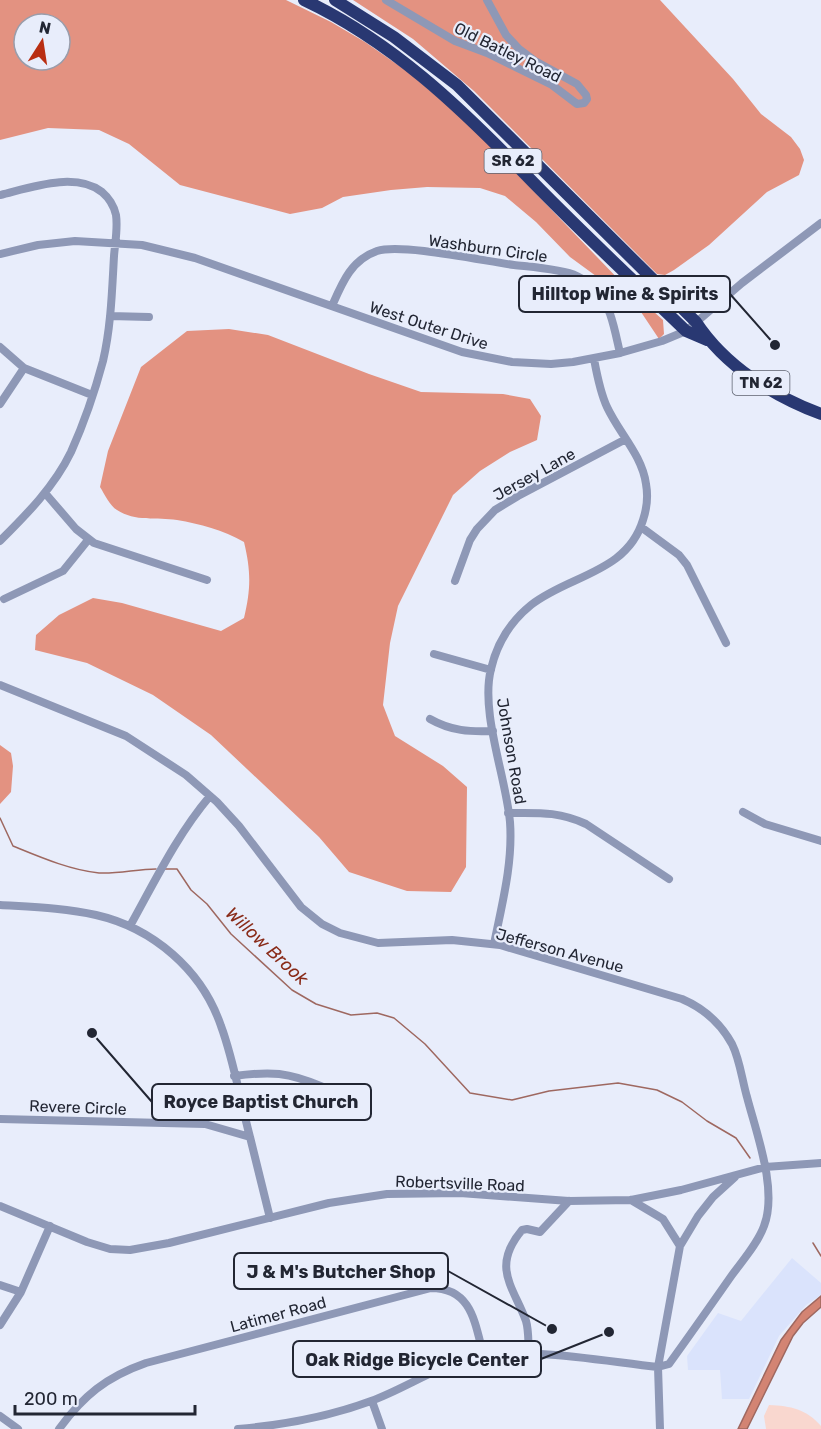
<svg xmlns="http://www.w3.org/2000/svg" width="821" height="1429" viewBox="0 0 821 1429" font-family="Rubik,sans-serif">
<rect width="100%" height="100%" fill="#e8edfb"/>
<path fill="#dae3fc" d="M792,1258L821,1283V1295L806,1305L779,1336L749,1399H722L720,1370H688L687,1356L718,1313L741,1321Z"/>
<path fill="#f9d7cf" d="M769,1405C791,1406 806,1409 821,1426V1429H766L764,1416Z"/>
<path fill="#e39281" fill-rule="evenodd" d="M0,0H286L331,22L365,42L408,72L465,120L624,285L663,320L664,334L659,339L637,306L570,257L536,222L505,196L480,188L427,187L391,190L343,197L322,208L290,214L180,185L129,144L99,130L48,128L0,140ZM24,24H60V60H24Z
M353,0H660L733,79L761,114L791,137L800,149L804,160L799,175L767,192L709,245L674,270L665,275L657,274L474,91L413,39Z
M229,329L268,335L369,374L421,392L503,394L530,399L541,416L537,440L510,452L480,471L453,495L398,606L390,643L383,705L395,736L443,766L467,787L466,867L451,892L407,891L349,872L319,837L211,735L153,695L87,663L35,650L36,635L59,615L93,598L122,603L221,631L244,618C251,589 251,571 244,542C223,530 200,524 177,520C157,517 135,522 117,510C110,506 105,495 100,487L108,451L141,367L187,331Z
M0,745L11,753L13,766L11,792L0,804Z"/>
<path fill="#d38473" stroke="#9e6860" stroke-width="1.5" d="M821,1296V1307L803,1323L793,1336L747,1429H738L781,1340L802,1312Z"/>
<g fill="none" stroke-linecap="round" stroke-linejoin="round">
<path stroke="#9e6860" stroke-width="1.5" d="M0,818L13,846C40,857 70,870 99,873C119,874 137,869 156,869
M164,869H177L191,890L207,904L231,934L292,990L316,1004L351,1015L377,1013L394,1018L425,1044L470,1093L512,1100L549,1091L618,1083L657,1090L682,1102L707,1121L736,1138L750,1158
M813,1243L821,1256"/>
<path stroke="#8e98b6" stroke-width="8" d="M386,0L455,41L487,53L552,85L577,104L584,103L587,99L586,95L577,84L535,61L519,49L506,35L487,0
M0,195C29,188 75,171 102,192C109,198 114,206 116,215C118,228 115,243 114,256C112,291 111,327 103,361C95,391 84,423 71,452C54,487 27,514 0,541
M0,254L38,245L75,241L142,245L195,258L462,352L512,362L551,364L573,362L620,353L662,341L686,331L742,283L821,223
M332,306C342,283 351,260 377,251C401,243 484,261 514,265C531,267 562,269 577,276C583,279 591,284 596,289C611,305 615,332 620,353
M110,316L149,317
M0,347L24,368L92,395
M0,404L24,368
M45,493L76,529L94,543L207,580
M641,527L679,555L687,565L726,643
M455,581L470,540L477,529L495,510L518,496L626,439
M4,599L63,571L88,540
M434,654L491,670
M0,685L126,736L186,775L217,802L239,826L301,907L322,924L340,933L378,943L452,940L500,945L682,999C703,1008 721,1024 732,1044C740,1060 742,1080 747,1097C756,1132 778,1190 764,1226C758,1243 743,1260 732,1275C711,1305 690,1335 669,1364L658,1367C601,1361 522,1345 468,1359C434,1368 404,1389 371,1401C328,1417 283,1425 238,1429
M430,719C451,731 470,732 493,731
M743,812L765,824L821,841
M508,813C538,813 558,811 586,824L669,879
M0,905C32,907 65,908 96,915C153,928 202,970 221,1026C234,1061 240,1100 250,1137
M130,926C155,881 177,835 210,796
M494,944C502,904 513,863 510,822C506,777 480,712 491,669C497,643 510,622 531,605C569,575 627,573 643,520C647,508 648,495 646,484C642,455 619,433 607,407C600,392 597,375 594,359
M234,1076C271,1071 288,1072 323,1087
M0,1119L205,1124L250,1137L270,1218
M631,1200L663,1219L680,1246
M0,1206L87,1242L110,1249L130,1250L169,1243L329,1203L387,1194L460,1193L569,1201L631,1200L681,1190L765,1167L821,1163
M0,1285L21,1292
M0,1325L21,1292L50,1226
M529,1353C528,1343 529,1331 526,1321C513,1286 491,1267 522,1230L527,1229L540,1232L569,1201
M372,1401L382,1429
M0,1416L18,1429
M59,1429C83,1396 106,1377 146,1363L431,1288C473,1288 475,1325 484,1357
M660,1429L658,1367L680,1246L698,1216L713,1197L735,1177"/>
<path stroke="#293872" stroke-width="12" d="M304,0C391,41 459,106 525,174C577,228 632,279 686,331L707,340
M335,0L394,37L457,85L696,322C725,366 773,396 821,414"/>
</g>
<g text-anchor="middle" stroke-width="4.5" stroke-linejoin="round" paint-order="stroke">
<g fill="#e8edfb" stroke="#5d626f" stroke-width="1.5">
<rect x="484.5" y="149" width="57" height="24" rx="4.5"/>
<rect x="732.5" y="371" width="57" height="24" rx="4.5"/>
</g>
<g font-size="15" font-weight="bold" fill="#222633">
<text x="513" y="166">SR 62</text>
<text x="761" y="388">TN 62</text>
</g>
<g font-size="16" fill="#222633" stroke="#e8edfb">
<text transform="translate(508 52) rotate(26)" y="6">Old Batley Road</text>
<text transform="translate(488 248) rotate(8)" y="6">Washburn Circle</text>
<text transform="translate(429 325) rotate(18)" y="6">West Outer Drive</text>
<text transform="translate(534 474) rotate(-29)" y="6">Jersey Lane</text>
<text transform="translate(512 751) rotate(80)" y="6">Johnson Road</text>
<text transform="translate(560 950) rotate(15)" y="6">Jefferson Avenue</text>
<text transform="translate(78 1107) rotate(2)" y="6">Revere Circle</text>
<text transform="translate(460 1183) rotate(2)" y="6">Robertsville Road</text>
<text transform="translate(278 1314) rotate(-15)" y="6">Latimer Road</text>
</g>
<g font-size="18" font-style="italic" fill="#892b19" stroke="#e8edfb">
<text transform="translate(267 946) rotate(43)" y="6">Willow Brook</text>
</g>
</g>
<path fill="none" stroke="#222633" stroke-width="2" d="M775 345L730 294M92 1033L152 1102M552 1329L448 1271M609 1332L541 1359"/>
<g fill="#222633" stroke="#e8edfb" stroke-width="2">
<circle cx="775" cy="345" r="6"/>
<circle cx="92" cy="1033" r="6"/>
<circle cx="552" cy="1329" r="6"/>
<circle cx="609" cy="1332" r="6"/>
</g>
<g fill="#e8edfb" stroke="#222633" stroke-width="2">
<rect x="519" y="276" width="211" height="36" rx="6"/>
<rect x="152" y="1084" width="219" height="36" rx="6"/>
<rect x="234" y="1253" width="214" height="36" rx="6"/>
<rect x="293" y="1341" width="248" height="36" rx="6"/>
</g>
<g font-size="18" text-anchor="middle" font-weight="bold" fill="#222633">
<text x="625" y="300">Hilltop Wine &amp; Spirits</text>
<text x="261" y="1108">Royce Baptist Church</text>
<text x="341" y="1278">J &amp; M's Butcher Shop</text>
<text x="417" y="1366">Oak Ridge Bicycle Center</text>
</g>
<g transform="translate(42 42) rotate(12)"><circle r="28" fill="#e8edfb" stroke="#999dab" stroke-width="1.5"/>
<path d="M0-4.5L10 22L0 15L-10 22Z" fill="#b92e12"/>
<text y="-9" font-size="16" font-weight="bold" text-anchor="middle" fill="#222633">N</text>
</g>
<path d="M15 1405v9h180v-9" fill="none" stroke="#222633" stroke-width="3"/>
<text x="24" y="1405" font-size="18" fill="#222633" stroke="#e8edfb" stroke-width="4.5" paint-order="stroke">200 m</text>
</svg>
